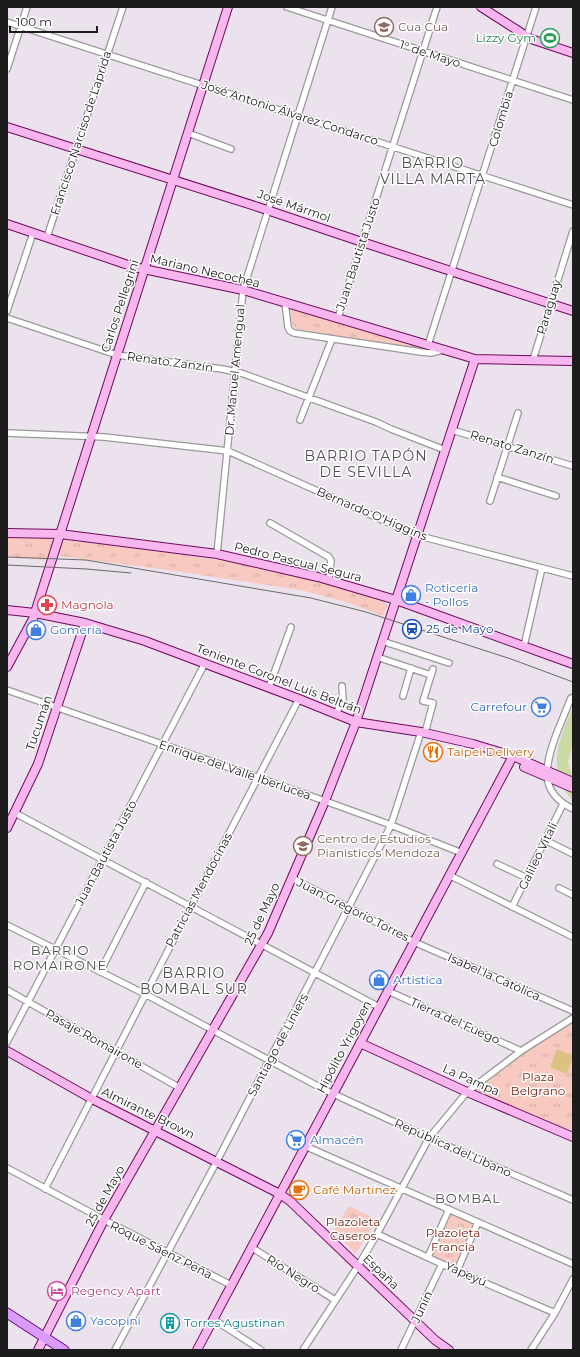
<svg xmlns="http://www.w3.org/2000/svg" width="580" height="1357" viewBox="0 0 580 1357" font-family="Montserrat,sans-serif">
<defs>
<pattern id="park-tufts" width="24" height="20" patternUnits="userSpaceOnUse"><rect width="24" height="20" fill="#f7c9c0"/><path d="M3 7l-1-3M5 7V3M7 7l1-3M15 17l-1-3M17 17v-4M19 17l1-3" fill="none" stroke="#d3aca4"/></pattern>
</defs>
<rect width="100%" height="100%" fill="#ebe2ee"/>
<path fill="url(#park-tufts)" d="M291,308L419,346L418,349L297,329C289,325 291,315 291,308Z
M7,537L51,538C55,544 50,553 47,560L7,557Z
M66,540L159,551L261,567L311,578L382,599L387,606L383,616L346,602L301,590L168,570L59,556V549L62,542Z
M573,1020V1136L470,1092L521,1053Z
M349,1206L376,1219L356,1254L333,1231Z
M449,1209L478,1222L457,1271L428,1257Z"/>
<path fill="#dbc182" d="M557,1049L573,1056L567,1074L550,1067Z"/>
<path fill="#c9daa4" d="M573,706V744L568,762L573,780V801C545,768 559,741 573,706Z"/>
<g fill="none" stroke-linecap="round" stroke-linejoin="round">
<g stroke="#999" stroke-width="8">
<path id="street" d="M287,7L573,100
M7,22L573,205
M7,69L27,7
M188,133L231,149
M47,237L123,7
M285,302L288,327L290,331L294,333L421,352L431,353L443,350
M7,311L33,233
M7,318L117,355L222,369L241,373L376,422L391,429L445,450
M338,318L437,7
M428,345L536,7
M533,360L573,231
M300,420L332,339
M452,430L573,466
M7,433L104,437L228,451L416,535L573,576
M497,477L556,496
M490,501L518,413
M270,523L329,557L331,561L329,579
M217,554L243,290L332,7
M382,641L449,663
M524,646L542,568
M377,657L431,675
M269,687L291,627
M7,690L325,801L391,825L462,853
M403,696L411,668
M571,698C566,710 561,723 556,735C545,766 538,792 573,809
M336,714L343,699L342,686
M425,733L433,703L423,701L433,669
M15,813L379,1007
M545,840L573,854
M497,864L527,878
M449,875L573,937
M292,878L414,942L573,1011
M559,888L573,895
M512,907L563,804
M7,925L145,994L325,1090L429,1138L573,1200
M100,972L146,882
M7,990L180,1088
M388,991L521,1051
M7,1042L205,663
M305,1146L573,1264
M7,1168L114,1225L231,1285
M45,1189L191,906L299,699
M377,1234L457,1271L555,1313
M251,1247L335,1300
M428,1257L449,1209
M457,1271L478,1222
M213,1319L261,1350
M115,1350L217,1161L386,835L391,825L421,732
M303,1350L358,1266L377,1234L429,1138L467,1092L521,1051L573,1018
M401,1350L442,1264
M531,1350L555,1313L573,1279"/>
</g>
<g stroke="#6f085b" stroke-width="10">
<path id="secondary" d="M481,7L531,39L573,53
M7,127L258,207L362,242L573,311
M7,224L134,267L243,290L475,359L573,361
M7,533L60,534L217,554L318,577L396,600L573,664
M7,610L35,613L85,623L145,641L299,699L356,722L421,732L473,744L513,756L573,782
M7,667L33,619L228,7
M524,767L573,788
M7,828L38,764L85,623
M360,1043L467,1092L573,1137
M7,1051L92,1099L280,1194L290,1201L435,1340L449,1350
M38,1350L104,1220L268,933L325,801L356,722L475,359
M197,1350L513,756"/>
</g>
<g stroke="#6f0590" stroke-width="11">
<path id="primary" d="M7,1313L64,1350"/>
</g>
<use href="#street" stroke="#fff" stroke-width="5.5"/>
<use href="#secondary" stroke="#f7b7ee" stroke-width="8"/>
<use href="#primary" stroke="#d99cf9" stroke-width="9"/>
<path stroke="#6a6a6a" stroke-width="1" d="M7,557L86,560L311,598L366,612L511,659L573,682
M7,565L86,569L131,573"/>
</g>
<defs>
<g id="school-ring" transform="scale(1)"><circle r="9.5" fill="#fff" stroke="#8d6e63" stroke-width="1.5"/><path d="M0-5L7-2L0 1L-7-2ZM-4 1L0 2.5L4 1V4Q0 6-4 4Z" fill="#8d6e63"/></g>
<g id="stadium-ring" transform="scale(1)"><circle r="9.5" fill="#fff" stroke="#2e9e5b" stroke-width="1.5"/><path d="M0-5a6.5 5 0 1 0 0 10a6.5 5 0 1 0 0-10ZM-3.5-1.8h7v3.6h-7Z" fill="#2e9e5b"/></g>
<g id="shop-ring" transform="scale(1)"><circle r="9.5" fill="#fff" stroke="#3f7fe0" stroke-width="1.5"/><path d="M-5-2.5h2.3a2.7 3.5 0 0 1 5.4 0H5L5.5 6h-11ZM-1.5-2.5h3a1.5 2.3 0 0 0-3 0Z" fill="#3f7fe0"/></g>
<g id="pharmacy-ring" transform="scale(1)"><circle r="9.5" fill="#fff" stroke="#e0444e" stroke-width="1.5"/><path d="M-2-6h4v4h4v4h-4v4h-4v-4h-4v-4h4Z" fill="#e0444e"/></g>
<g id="station-ring" transform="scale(1)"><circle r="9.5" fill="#fff" stroke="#1a4fb4" stroke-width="1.5"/><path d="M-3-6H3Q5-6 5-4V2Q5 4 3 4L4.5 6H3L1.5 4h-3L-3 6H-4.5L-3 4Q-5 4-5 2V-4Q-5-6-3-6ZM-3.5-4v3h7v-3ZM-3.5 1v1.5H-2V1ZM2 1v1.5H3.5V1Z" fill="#1a4fb4"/></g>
<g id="supermarket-ring" transform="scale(1)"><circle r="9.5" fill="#fff" stroke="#3f7fe0" stroke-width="1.5"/><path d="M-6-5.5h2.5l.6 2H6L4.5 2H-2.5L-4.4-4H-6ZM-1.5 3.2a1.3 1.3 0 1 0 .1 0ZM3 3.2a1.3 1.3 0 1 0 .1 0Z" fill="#3f7fe0"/></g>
<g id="restaurant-ring" transform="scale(1)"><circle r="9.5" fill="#fff" stroke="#e8710a" stroke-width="1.5"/><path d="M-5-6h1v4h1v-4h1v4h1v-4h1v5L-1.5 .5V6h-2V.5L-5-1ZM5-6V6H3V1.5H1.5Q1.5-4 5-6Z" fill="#e8710a"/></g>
<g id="cafe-ring" transform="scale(1)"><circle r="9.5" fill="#fff" stroke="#e8710a" stroke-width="1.5"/><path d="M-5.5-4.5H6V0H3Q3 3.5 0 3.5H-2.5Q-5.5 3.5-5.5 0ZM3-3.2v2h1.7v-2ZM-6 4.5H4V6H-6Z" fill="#e8710a"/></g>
<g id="hotel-ring" transform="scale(1)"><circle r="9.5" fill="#fff" stroke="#d1479c" stroke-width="1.5"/><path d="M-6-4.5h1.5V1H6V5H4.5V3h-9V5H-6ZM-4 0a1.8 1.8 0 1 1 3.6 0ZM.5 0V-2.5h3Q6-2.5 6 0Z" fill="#d1479c"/></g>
<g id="building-ring" transform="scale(1)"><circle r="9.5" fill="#fff" stroke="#0f9aa8" stroke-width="1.5"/><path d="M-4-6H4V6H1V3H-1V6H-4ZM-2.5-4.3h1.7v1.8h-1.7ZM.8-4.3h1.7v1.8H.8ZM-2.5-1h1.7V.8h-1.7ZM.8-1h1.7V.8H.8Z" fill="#0f9aa8"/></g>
</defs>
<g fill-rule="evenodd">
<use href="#school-ring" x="384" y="27"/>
<use href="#stadium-ring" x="550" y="38"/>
<use href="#shop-ring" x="411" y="595"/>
<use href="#pharmacy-ring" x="47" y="605"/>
<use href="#station-ring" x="412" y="629"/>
<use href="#shop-ring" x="36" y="630"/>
<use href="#supermarket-ring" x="541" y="707"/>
<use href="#restaurant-ring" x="433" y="752"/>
<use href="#school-ring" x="303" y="846"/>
<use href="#shop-ring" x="379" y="980"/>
<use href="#supermarket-ring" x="296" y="1140"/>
<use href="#cafe-ring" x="299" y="1190"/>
<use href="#hotel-ring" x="57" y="1291"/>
<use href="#shop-ring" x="76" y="1321"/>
<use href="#building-ring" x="170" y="1323"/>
</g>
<g text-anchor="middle" stroke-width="3" stroke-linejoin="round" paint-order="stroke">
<g font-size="12" fill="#785e54" stroke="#fff" text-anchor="start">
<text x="398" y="31">Cua Cua</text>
<text x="317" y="843">Centro de Estudios<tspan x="317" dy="14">Pianisticos Mendoza</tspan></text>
</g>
<g font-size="12" fill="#27864d" stroke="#fff" text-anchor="end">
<text x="536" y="42">Lizzy Gym</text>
</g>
<g font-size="12" fill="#1c1c1c" stroke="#fff">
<text transform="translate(430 54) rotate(18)" y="4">1° de Mayo</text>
<text transform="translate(290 113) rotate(18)" y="4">José Antonio Álvarez Condarco</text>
<text transform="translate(501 119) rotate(-73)" y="4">Colombia</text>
<text transform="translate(81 133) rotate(-72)" y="4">Francisco Narciso de Laprida</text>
<text transform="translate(294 206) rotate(19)" y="4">José Mármol</text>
<text transform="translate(358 254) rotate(-72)" y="4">Juan Bautista Justo</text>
<text transform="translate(205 271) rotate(13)" y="4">Mariano Necochea</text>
<text transform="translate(120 306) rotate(-72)" y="4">Carlos Pellegrini</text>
<text transform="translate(549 307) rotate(-73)" y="4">Paraguay</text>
<text transform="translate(170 362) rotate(8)" y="4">Renato Zanzín</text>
<text transform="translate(235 370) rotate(-85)" y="4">Dr. Manuel Amengual</text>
<text transform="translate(512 447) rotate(17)" y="4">Renato Zanzín</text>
<text transform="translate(372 514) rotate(23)" y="4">Bernardo O'Higgins</text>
<text transform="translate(298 562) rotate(14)" y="4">Pedro Pascual Segura</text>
<text transform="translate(279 679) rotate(21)" y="4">Teniente Coronel Luis Beltrán</text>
<text transform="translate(39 723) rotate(-71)" y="4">Tucumán</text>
<text transform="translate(235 770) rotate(19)" y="4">Enrique del Valle Iberlucea</text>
<text transform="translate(106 853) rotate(-62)" y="4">Juan Bautista Justo</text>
<text transform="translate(538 856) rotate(-64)" y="4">Galileo Vitali</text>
<text transform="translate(199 890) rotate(-62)" y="4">Patricias Mendocinas</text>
<text transform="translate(353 910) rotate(27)" y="4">Juan Gregorio Torres</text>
<text transform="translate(262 914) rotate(-65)" y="4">25 de Mayo</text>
<text transform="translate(494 977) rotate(24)" y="4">Isabel la Católica</text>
<text transform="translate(455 1021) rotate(24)" y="4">Tierra del Fuego</text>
<text transform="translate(94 1039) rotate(29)" y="4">Pasaje Romairone</text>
<text transform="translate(278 1045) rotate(-62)" y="4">Santiago de Liniers</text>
<text transform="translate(344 1047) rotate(-62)" y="4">Hipólito Yrigoyen</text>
<text transform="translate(471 1080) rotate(24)" y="4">La Pampa</text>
<text transform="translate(148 1113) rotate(26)" y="4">Almirante Brown</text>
<text transform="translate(453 1148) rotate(24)" y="4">República del Libano</text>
<text transform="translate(105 1196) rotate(-61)" y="4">25 de Mayo</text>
<text transform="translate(161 1250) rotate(27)" y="4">Roque Sáenz Peña</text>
<text transform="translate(381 1272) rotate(44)" y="4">España</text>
<text transform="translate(293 1274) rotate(32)" y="4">Río Negro</text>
<text transform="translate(466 1274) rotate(24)" y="4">Yapeyú</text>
<text transform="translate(422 1307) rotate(-65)" y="4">Junín</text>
</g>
<g font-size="12" fill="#366cbe" stroke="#fff" text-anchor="start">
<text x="425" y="592">Roticeria<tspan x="425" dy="14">- Pollos</tspan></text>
<text x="50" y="634">Gomería</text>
<text x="527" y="711" text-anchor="end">Carrefour</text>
<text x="393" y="984">Artistica</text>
<text x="310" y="1144">Almacén</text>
<text x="90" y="1325">Yacopini</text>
</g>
<g font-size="12" fill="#be3a42" stroke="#fff" text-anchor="start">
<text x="61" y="609">Magnola</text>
</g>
<g font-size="12" fill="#164399" stroke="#fff" text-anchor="start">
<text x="426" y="633">25 de Mayo</text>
</g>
<g font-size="12" fill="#c56008" stroke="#fff" text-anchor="start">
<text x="447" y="756">Taipei Delivery</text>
<text x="313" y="1194">Café Martínez</text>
</g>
<g font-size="12" fill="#76200e" stroke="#fff">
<text x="538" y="1081">Plaza<tspan x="538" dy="14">Belgrano</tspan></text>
<text x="353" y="1226">Plazoleta<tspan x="353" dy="14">Caseros</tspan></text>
<text x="453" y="1237">Plazoleta<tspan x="453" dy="14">Francia</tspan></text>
</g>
<g font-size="12" fill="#b23c85" stroke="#fff" text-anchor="start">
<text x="71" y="1295">Regency Apart</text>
</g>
<g font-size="12" fill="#0d838f" stroke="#fff" text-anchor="start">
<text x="184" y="1327">Torres Agustinan</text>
</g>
<g font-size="13" letter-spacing="1" fill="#4f4f4f" stroke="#fff">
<text x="60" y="955">BARRIO<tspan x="60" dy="15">ROMAIRONE</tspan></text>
<text x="468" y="1203">BOMBAL</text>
</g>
<g font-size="14" letter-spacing="1" fill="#4f4f4f" stroke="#fff">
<text x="433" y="168">BARRIO<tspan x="433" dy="16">VILLA MARTA</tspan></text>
<text x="366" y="461">BARRIO TAPÓN<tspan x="366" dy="16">DE SEVILLA</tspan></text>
<text x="194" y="978">BARRIO<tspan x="194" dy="16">BOMBAL SUR</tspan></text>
</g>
</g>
<rect width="580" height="1357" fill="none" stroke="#1c1c1c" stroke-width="16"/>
<path d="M10 26v6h87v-6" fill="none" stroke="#1c1c1c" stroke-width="2"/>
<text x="16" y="26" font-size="12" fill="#1c1c1c" stroke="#ffffff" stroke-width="3" paint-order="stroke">100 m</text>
</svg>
